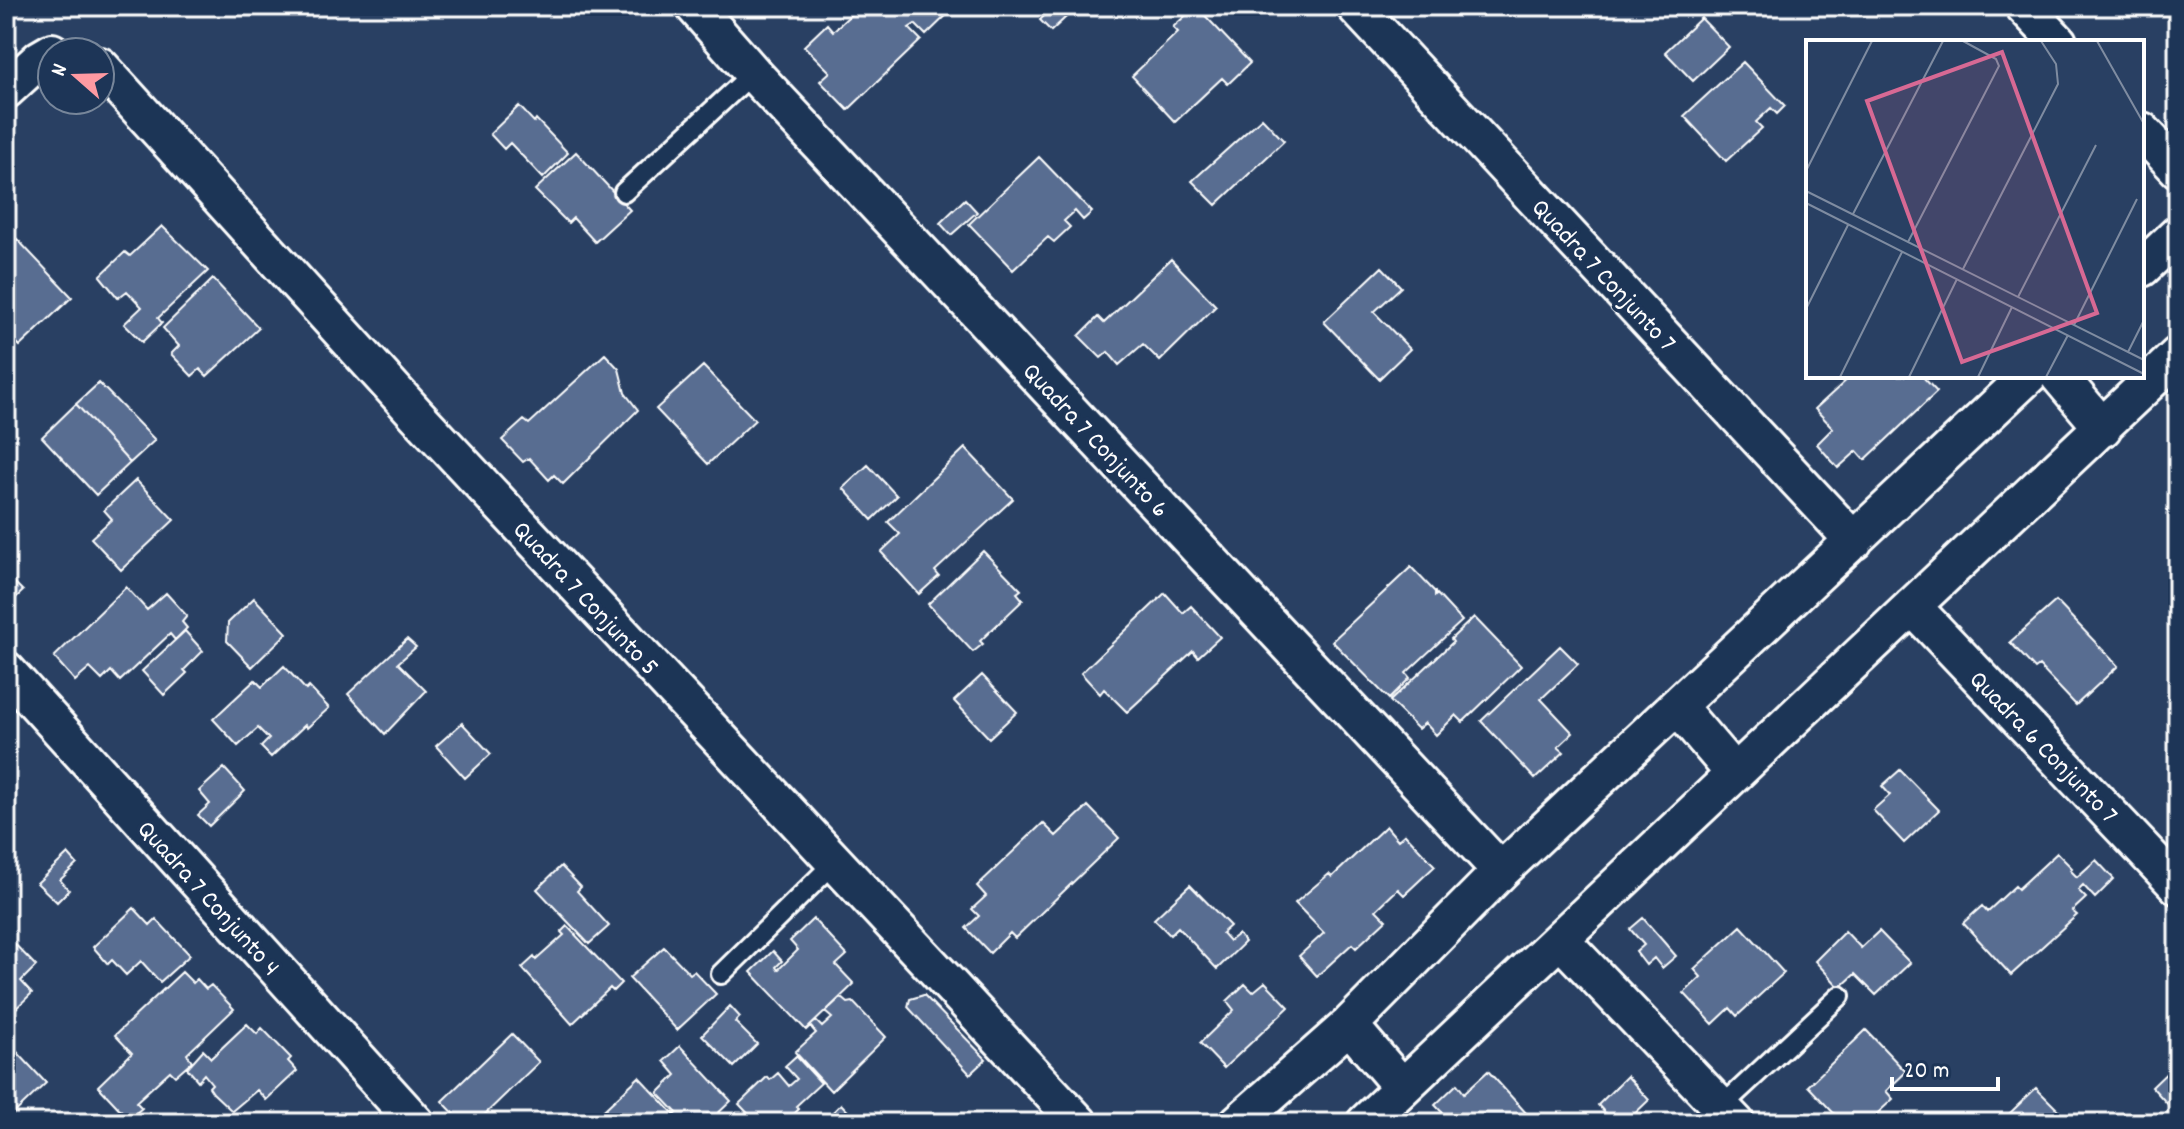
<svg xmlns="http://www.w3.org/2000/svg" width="2184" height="1129" viewBox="0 0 2184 1129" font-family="Dekko,sans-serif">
<rect width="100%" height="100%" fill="#294063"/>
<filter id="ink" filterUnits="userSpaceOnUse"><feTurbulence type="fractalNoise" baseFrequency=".0125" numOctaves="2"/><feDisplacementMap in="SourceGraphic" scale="16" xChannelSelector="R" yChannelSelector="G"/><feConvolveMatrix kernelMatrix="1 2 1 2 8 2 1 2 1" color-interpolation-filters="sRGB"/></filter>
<g filter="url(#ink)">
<path fill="#586d91" stroke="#fff" stroke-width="2" d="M860,6H956L926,35L915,24L909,28L921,40L848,110L820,81L830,72L804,46L827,24L833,31Z
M1038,6H1078L1051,31L1040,20L1046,14Z
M1196,6L1250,63L1228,84L1222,78L1175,122L1132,76L1178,32L1173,27Z
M1701,18L1729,47L1693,81L1665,52Z
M1743,62L1785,106L1777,114L1771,108L1756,122L1762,128L1726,161L1684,116Z
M519,106L534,122L536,119L568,153L543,178L510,143L504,149L490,134Z
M1262,118L1284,141L1216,205L1192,181Z
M576,152L630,210L595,242L573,218L568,223L535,190Z
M1039,157L1092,212L1083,220L1075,211L1064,221L1070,227L1054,242L1048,237L1013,270L969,224Z
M965,199L977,212L951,235L940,223Z
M162,226L208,271L158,318L162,323L142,342L124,324L142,307L127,291L118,298L100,276L125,252L130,256Z
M17,239L72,297L20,346L6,332V249Z
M1171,259L1216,306L1160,361L1143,344L1119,365L1108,352L1101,358L1079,336L1098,317L1104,323Z
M1382,267L1401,287L1374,312L1410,349L1379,379L1324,322Z
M213,279L259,328L207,376L200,369L192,376L171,354L179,346L163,328Z
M605,354L619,369L625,393L638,410L563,484L554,475L549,480L529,458L523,462L502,440L524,420L529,424Z
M703,366L755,420L708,464L656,409Z
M1851,376H1922L1937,392L1865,460L1857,451L1838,468L1817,444L1833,428L1815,409Z
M99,383L155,440L130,463L76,404Z
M76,404L130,463L96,495L42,437Z
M965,448L1013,499L935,571L939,576L919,594L881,552L900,534L888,522Z
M868,465L897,496L872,520L843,488Z
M136,480L174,520L121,570L91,538L112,519L104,510Z
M2178,500V522L2167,510Z
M983,551L1021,590L1017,593L1023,600L980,641L983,644L973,652L928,604Z
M1411,567L1435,592V596L1437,594L1462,621L1406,673L1410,678L1389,699L1332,641Z
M9,577L23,591L6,607V579Z
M126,587L147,610L166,593L187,616L182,622L187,628L175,640L170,634L120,681L111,671L102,680L90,668L75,681L54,657Z
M1165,593L1183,613L1191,606L1220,637L1198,657L1193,651L1127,712L1104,689L1100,694L1081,673Z
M254,598L287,633L252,667L227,641L228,623Z
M2056,601L2118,666L2076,705L2039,666L2035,669L2010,642Z
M1474,617L1521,666L1463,722L1456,715L1436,735L1425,723L1418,729L1390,701L1453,642L1451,639Z
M185,631L203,651L184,670L187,673L164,695L142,671Z
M407,639L416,647L398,663L426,691L385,734L348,694Z
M1560,646L1578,664L1541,699L1573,733L1558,747L1564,752L1535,779L1481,721Z
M284,666L306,690L309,687L329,708L307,728L305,725L271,757L261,747L269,739L258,728L238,746L213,719L255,680L262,687Z
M982,675L1017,712L989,738L954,701Z
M462,723L491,754L465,778L436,746Z
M224,768L245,791L209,826L198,815L210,804L199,791Z
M1900,770L1939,810L1904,843L1873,810L1890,795L1882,786Z
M1088,806L1119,838L1015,938L1010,933L990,953L966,928L979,916L972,909L986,896L977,886L1043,823L1056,836Z
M1386,826L1398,840L1405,834L1435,866L1404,895L1398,889L1376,910L1386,920L1356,948L1352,944L1317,976L1299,956L1324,933L1295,903L1329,874L1332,877Z
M2057,853L2072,868L2070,870L2077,877L2096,860L2114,879L2095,898L2083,885L2078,890L2086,898L2072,911L2077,915L2011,975L1963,923L1982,906L1987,912L2015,886L2018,889Z
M68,854L77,864L60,880L69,890L57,902L37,883Z
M561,866L581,887L577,891L609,926L589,944L537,889Z
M1190,885L1230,926L1222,933L1229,941L1238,934L1245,942L1217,969L1178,927L1170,935L1154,919Z
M134,908L150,925L156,919L190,955L160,982L141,961L126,975L112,960L108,964L93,947Z
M1643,918L1676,956L1662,968L1654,958L1646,965L1636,952L1644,945L1630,929Z
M813,919L847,955L836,965L854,984L806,1030L751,972L773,951L782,961L776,967L778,970L798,950L790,941Z
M567,926L621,983L613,991L610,988L572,1024L522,968L534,957L536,960L564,935L561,932Z
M1741,926L1784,973L1737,1016L1730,1008L1713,1024L1684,993L1701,977L1694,969Z
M1845,931L1861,948L1879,931L1910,963L1876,995L1855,974L1840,988L1815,961Z
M6,935L36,966L21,981L32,993L6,1018Z
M664,947L690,974L694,971L716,994L677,1030L629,978Z
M182,972L193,983L197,979L206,989L211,985L234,1009L187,1054L192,1061L175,1076L170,1071L136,1102L142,1108L129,1119L98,1086L132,1053L115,1035Z
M1265,982L1289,1007L1224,1068L1200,1043L1234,1010L1227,1001L1245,984L1253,992Z
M924,995L986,1059L970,1074L908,1007L910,999Z
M841,997L848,1003L853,1002L886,1037L831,1091L795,1052L816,1033L810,1026L816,1021L822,1027L832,1018L825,1012Z
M730,1006L740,1017L735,1022L757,1044L734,1067L702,1035Z
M247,1024L257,1034L262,1028L291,1058L288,1061L297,1071L266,1100L257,1090L232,1111L213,1093L209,1087L212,1084L204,1074L198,1081L187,1068L203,1050L211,1058Z
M1866,1030L1906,1072L1886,1091L1893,1099L1867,1123H1843L1808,1086Z
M512,1034L539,1062L476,1123H463L442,1101Z
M6,1040L46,1083L6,1121Z
M680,1046L731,1101L712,1119L707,1114L697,1123H590L639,1077L675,1115L677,1113L658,1093L676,1075L664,1061Z
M796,1056L821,1083L796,1106L799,1109L785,1123H757L739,1104L767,1077L770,1080L778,1073L789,1086L797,1079L785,1066Z
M2178,1062V1107L2174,1111L2152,1087Z
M1488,1071L1527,1114L1518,1123H1452L1435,1105L1457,1084L1464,1093Z
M1627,1076L1649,1100L1625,1123H1614L1598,1105Z
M2036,1088L2066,1118L2061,1123H2018L2009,1114Z
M841,1104L859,1123H822Z"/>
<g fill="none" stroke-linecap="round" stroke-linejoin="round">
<g stroke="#fff" stroke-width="24">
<path id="lane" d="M624,192L753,73
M721,974L835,862
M1721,1107L1840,996"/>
</g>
<g stroke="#fff" stroke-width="42">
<path id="street" d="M694,6L753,73L1501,871
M1355,6L1854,541
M2024,6L2058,42
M100,66L416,414L1079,1123
M6,90L40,59L52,52
M2142,131L2178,169
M2142,268L2178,234
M2059,376L2103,428
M1912,606L2178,886
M6,670L416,1123
M1677,706L1734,773
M1560,939L1736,1123
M1349,1025L1402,1087
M1238,1123L1349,1025L1501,871L2028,376
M1365,1123L2178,355"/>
</g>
<use href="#lane" stroke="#1d3557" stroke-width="18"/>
<use href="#street" stroke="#1d3557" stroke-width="36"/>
</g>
</g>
<g text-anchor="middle" stroke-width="7" stroke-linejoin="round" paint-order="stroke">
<g font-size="26" fill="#fff" stroke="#1d3557">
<text transform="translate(1605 274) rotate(47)" y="9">Quadra 7 Conjunto 7</text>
<text transform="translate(1097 439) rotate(47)" y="9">Quadra 7 Conjunto 6</text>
<text transform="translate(587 597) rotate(47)" y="9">Quadra 7 Conjunto 5</text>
<text transform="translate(2045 746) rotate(46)" y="9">Quadra 6 Conjunto 7</text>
<text transform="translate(210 897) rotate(48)" y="9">Quadra 7 Conjunto 4</text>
</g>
</g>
<g transform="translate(1806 40)">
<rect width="338" height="338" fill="#294063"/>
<path fill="none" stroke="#7f8ca1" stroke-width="2" d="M291,1L338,84M0,131L66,1M0,151L338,320M0,163L338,334M47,174L137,1M102,202L193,26L190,19L157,1M157,229L252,44L250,24L235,1M212,257L290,105M0,269L42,185M268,285L331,159M322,312L338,280M34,337L96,212M103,337L151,239M172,337L206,267M240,337L262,295"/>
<path fill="#d76994" fill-opacity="0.15" stroke="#d76994" stroke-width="4" d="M196,12L291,273L156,322L61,61Z"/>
<rect width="338" height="338" fill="none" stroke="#fff" stroke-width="4"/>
</g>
<rect width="2184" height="1129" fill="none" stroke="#1d3557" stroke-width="32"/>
<rect x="16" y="16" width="2152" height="1097" fill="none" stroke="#fff" stroke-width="3" filter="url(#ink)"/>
<g transform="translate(76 76) rotate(290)"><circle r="38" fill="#1d3557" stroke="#77869a" stroke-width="2"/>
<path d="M0-6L14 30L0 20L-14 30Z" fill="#ff9aa2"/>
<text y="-12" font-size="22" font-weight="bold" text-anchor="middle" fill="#ffffff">N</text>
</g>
<path d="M1892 1077v12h106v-12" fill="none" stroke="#ffffff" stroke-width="4"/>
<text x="1904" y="1077" font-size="24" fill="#ffffff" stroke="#1d3557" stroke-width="6" paint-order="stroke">20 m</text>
</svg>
